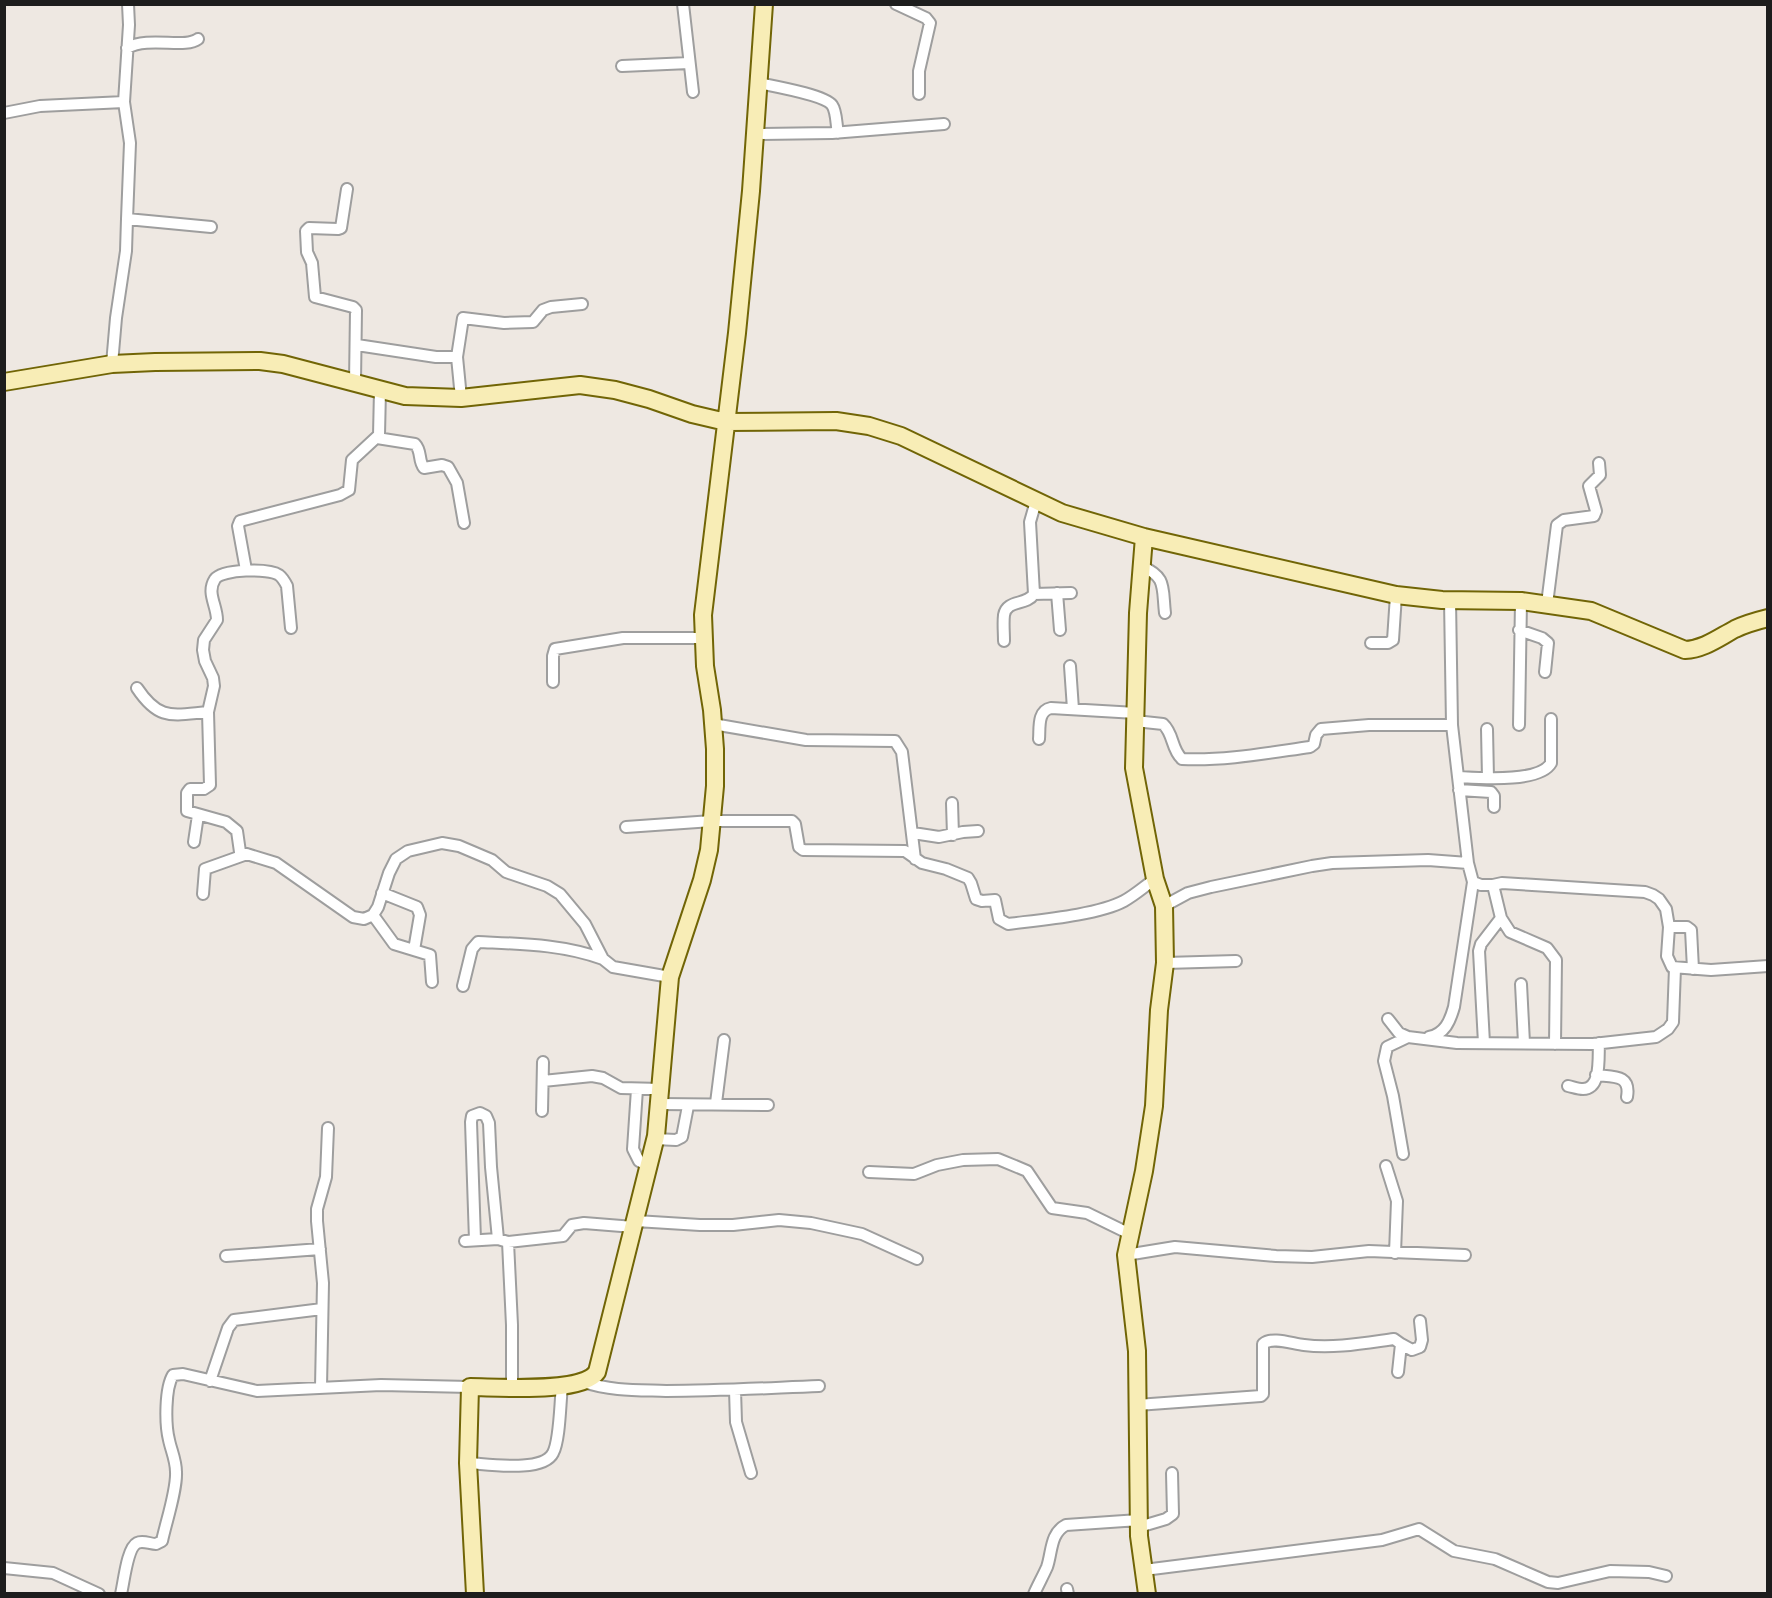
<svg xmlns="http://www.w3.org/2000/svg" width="1772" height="1598" viewBox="0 0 1772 1598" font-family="'IBM Plex Sans',sans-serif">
<rect width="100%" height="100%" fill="#eee8e2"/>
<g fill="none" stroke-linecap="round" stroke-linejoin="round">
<g stroke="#9e9e9e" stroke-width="14">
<path id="street" d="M683,4L693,92
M896,4L926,18L930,23L919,71V94
M127,48C149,36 185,49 198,39
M622,66L689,63
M759,83C773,86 825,95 832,105C837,112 836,125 838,133
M4,113L40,106L124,102
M754,134L832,133L944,124
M347,189L341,228L338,229L309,228L306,231L307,252L312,263L315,297L353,307L356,310L355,382
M127,219L211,227
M357,345L436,357H457
M112,364L116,318L126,251L127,219L130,143L124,102L129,25L128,4
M461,398L457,357L463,318L504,323L533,322L543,310L551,307L582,304
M377,438L415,444C422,451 418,461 424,468L442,465L448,467L457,483L464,523
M1141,566C1167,577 1162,587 1165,613
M246,570L238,526L240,521L340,495L349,490L352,460L379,435L380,390
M1057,593L1060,630
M1034,594L1071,593
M1450,600L1452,725L1468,863L1473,882L1481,885H1493L1501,918L1481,944L1479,951L1484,1043
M1547,604L1557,525L1564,520L1594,516L1596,511L1589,486L1600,475L1599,463
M291,628L287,586C285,582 283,578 279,575C269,568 222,569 215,579C206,593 217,605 217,620L204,640L203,650L205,661L213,678L214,686L208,712L210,785L204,789H190L187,793V811L226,822L237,831L240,852L276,863L353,917L364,919L373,915L378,907L389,873L396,859L408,851L442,843L459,846L492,860L506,872L547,886L560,894L585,924L603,959L613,967L670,977
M1519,630L1542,638L1548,643L1545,672
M1004,641C1004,632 1003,623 1004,615C1007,599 1026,606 1034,594L1030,522L1036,501
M1371,643H1388L1393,640L1396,595
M1070,666L1073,709
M553,682V656L555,649L623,638H703
M137,688C159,721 172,715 208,712
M1135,721L1163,724C1174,734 1171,749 1182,759C1224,761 1267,753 1310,747L1314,744L1316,735L1321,729L1369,725H1452
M713,724L806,740L895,741L902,752L915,859
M1519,725L1521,601
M1487,729L1488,778
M1039,739C1040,728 1037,711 1051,708L1136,713
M1458,777C1479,778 1540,783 1551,763V719
M1459,790L1491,792L1494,796V807
M952,803L953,835
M626,827L712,821H792L795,824L799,847L803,850L905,851L922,863L946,869L968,878L971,883L976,899L982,901L995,900L999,919L1008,924C1039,920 1098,915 1124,901C1135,895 1145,886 1155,879
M913,833L939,837L963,832L978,831
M194,842L198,815
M1493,885L1502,883L1645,892L1653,895L1659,899L1666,909L1669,927L1667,956L1672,967L1711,970L1768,966
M382,893L417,907L420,915L414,950
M203,894L205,869L247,854
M1164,906L1188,893L1211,887L1312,866L1332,863L1428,860L1468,863
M373,915L394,944L430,955L432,982
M1501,918L1510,932L1547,948L1556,960L1555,1044
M1669,927H1687L1691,930L1693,969
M1165,963L1236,961
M1521,984L1524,1043
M463,986L472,949L478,942C521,944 562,944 603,959
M1388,1019L1399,1033L1408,1037
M1429,1037C1445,1034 1450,1021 1454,1007L1473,882
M1596,1075C1613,1077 1631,1074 1627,1097
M543,1081L592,1076L603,1078L621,1088L661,1089
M1568,1086C1573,1087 1578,1089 1583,1089C1602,1089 1598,1056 1599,1043
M637,1089L633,1149L639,1161L649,1166
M716,1103L724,1040
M660,1104L768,1105
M542,1111L543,1062
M655,1139L676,1140L682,1137L688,1106
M1403,1154L1393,1096L1384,1061L1387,1047L1408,1037L1457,1043L1593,1044L1656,1037L1668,1029L1673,1022L1675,968
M1386,1166L1397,1201L1395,1253
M869,1172L914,1174L937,1165L963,1160L998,1159L1027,1171L1052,1208L1087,1213L1130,1234
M636,1221L700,1225H733L779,1220L811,1223L862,1234L917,1259
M475,1240L471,1122L472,1116L480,1113L486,1116L489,1123L491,1167L498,1239
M465,1241L498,1239L508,1242L563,1236L572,1225L584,1223L634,1227
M508,1242L512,1325V1387
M1126,1255L1175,1247L1276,1256L1312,1257L1369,1251L1465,1255
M226,1256L320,1249
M1401,1344L1412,1350L1420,1347L1422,1340L1420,1321
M210,1381L228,1328L234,1320L322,1309
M584,1382C611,1391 638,1390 666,1391C717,1391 768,1388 819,1386
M321,1387L323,1283L317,1221V1209L326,1177L328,1128
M735,1390L736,1422L751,1473
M1137,1405L1261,1396L1263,1394V1344C1272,1336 1293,1344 1304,1345C1333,1349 1365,1343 1394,1339L1401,1344L1398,1372
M468,1463C488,1464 543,1473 553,1453C560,1440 560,1402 562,1387
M1139,1527L1166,1519L1173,1514L1172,1473
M4,1568L53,1573L99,1594
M1144,1570L1382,1540L1419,1529L1454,1551L1495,1559L1548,1582L1558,1583L1610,1571L1649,1572L1666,1576
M1067,1589L1068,1594
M121,1594C124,1582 127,1548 137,1543C143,1540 150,1544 156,1544L162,1541C166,1522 177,1490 176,1472C176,1460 171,1450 169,1440C165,1424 165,1388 173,1375L183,1374L257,1391L381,1385L470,1387
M1034,1594C1038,1585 1043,1576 1047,1567C1052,1553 1050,1533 1066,1525L1139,1520"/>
</g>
<g stroke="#716506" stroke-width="20">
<path id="secondary" d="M4,382L112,364L155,362L260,361L283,364L405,396L461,398L580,385L615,390L649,399L692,414L726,422L836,421L869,426L901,436L1062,513L1144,537L1396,595L1442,600L1521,601L1591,611L1685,650C1704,649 1718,638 1735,629C1745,624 1756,621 1768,618
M1144,537L1138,613L1134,768L1155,879L1164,906L1165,963L1159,1010L1154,1106L1144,1171L1126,1255L1137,1351L1139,1536L1147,1594
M475,1594L468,1463L470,1387C497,1387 582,1394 597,1372L656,1136L670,977L702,880L709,850L715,786V749L712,710L705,666L703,615L737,333L751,191L764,4"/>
</g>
<use href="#street" stroke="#fff" stroke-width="10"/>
<use href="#secondary" stroke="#f8edb6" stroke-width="16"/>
</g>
<rect width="1772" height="1598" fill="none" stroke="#1d1d1d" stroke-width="12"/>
</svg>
